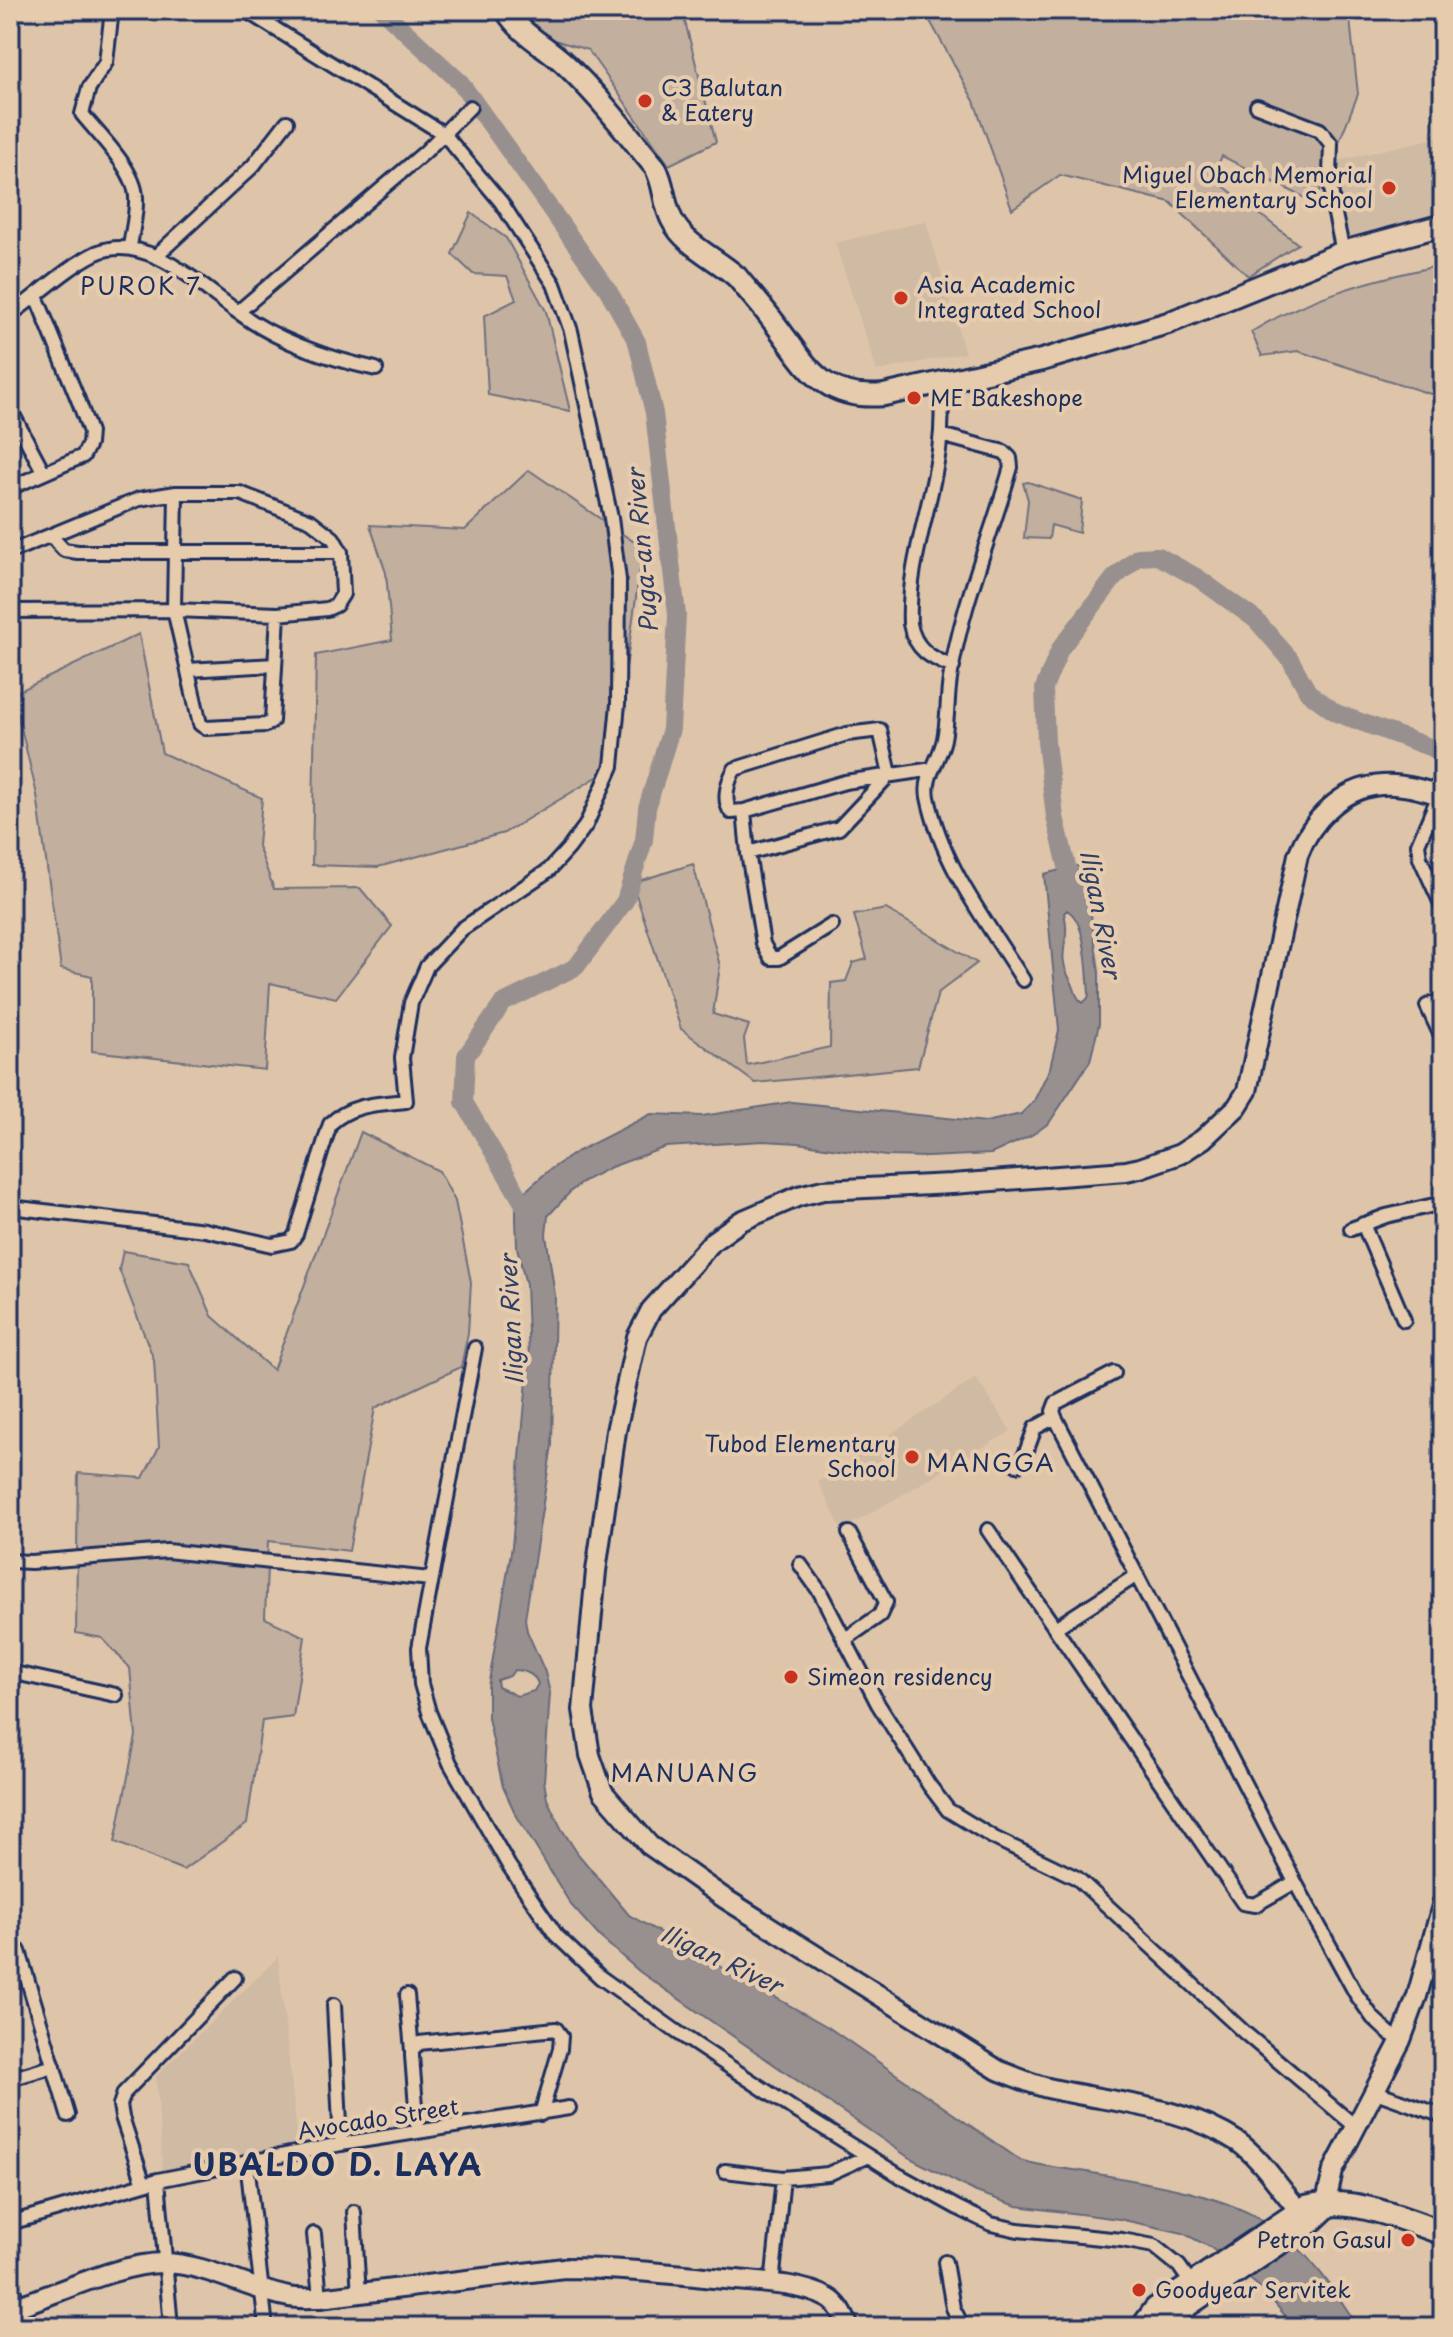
<svg xmlns="http://www.w3.org/2000/svg" width="1453" height="2337" viewBox="0 0 1453 2337" font-family="'Playpen Sans',sans-serif">
<rect width="100%" height="100%" fill="#dec5aa"/>
<filter id="ink" filterUnits="userSpaceOnUse"><feTurbulence type="fractalNoise" baseFrequency=".0125" numOctaves="2"/><feDisplacementMap in="SourceGraphic" scale="16" xChannelSelector="R" yChannelSelector="G"/><feConvolveMatrix kernelMatrix="1 2 1 2 8 2 1 2 1" color-interpolation-filters="sRGB"/></filter>
<g filter="url(#ink)">
<path fill="#cfbaa4" d="M1443,136V215L1344,240L1332,162Z
M926,221L965,353L877,371L835,243Z
M976,1378L1011,1431L842,1530L818,1482Z
M278,1957L298,2144L163,2174L156,2076Z"/>
<path fill="#c2af9e" stroke="#6e6f7e" stroke-width="2" d="M513,10H682L716,142L669,165L588,50L537,35Z
M924,10H1349L1358,94L1315,203L1222,156L1212,177L1298,244L1248,276L1170,202L1060,175L1012,209L974,101Z
M471,213L506,238L546,311L570,411L488,395L484,316L516,300L507,276L473,274L452,254Z
M1443,265V398L1298,351L1262,356L1251,332C1309,296 1377,278 1443,265Z
M529,470L643,548L612,768L504,833L378,867L312,865L316,655L392,640L386,573L370,525L465,530Z
M1028,482L1082,500L1079,533L1051,525L1049,539L1024,538L1028,500L1023,483Z
M139,634L162,753L262,798L258,846L274,889L360,888L392,926L336,998L270,983L265,1070L92,1051V976L61,969L37,795L13,694Z
M693,864L720,966L713,1014L749,1025L744,1039L747,1065L830,1047L831,983L846,981L853,963L867,959L854,915L886,909L977,963L938,993L918,1067L755,1083L681,1029L632,883Z
M361,1132L439,1171L455,1201L471,1282L468,1333L461,1367L375,1408L349,1551L268,1541L265,1618L305,1637L293,1717L262,1721L247,1824L183,1870L115,1842L136,1736L130,1668L102,1638L76,1633L78,1473L143,1478L159,1447L154,1360L119,1269L123,1251L189,1262L212,1316L273,1370Z"/>
<path fill="#98908f" stroke="#66697b" stroke-width="2" fill-rule="evenodd" d="M1084,864L1099,972V1024L1090,1061L1049,1123L1032,1135L991,1154L928,1157L886,1156L798,1143L763,1141L666,1147L611,1167L585,1180L571,1191L548,1216L546,1235L555,1295L552,1445L525,1619L527,1631L545,1672L550,1693L544,1781L547,1799L561,1828L578,1854L629,1915L828,2027L1020,2160C1042,2167 1064,2168 1087,2172C1144,2183 1221,2192 1270,2225C1307,2249 1335,2290 1358,2327H1295L1264,2291L1243,2273L1210,2247L1183,2233L1119,2219L1017,2206L976,2192L908,2157L640,1972L600,1937L571,1905L515,1813L503,1787L488,1718V1687L512,1546L529,1358L526,1285L517,1247L516,1219V1207L522,1194L548,1171L576,1152L651,1114L702,1116L792,1102L986,1122L1021,1114L1034,1101L1050,1068L1059,1030L1044,874ZM1067,910C1087,922 1087,972 1089,994L1088,998L1083,1003C1074,996 1076,990 1071,981C1054,952 1072,943 1064,913ZM514,1670C524,1670 535,1674 538,1684L534,1691L517,1696L498,1687L497,1680L510,1676Z"/>
<g fill="none" stroke-linecap="round" stroke-linejoin="round">
<path stroke="#98908f" stroke-width="18" d="M382,10L460,82L608,290L637,342L654,413L677,615L671,729L647,808L644,840L625,901L576,967L503,1003L466,1056L464,1102L533,1220
M1073,891L1055,817L1046,742L1044,688L1060,649L1114,578L1138,557L1158,556L1198,578L1256,620L1290,659L1308,692L1336,713L1443,752"/>
<g stroke="#1b2f5e" stroke-width="18">
<path id="street" d="M112,10L106,62L89,88L82,114C99,135 135,170 136,197C137,213 132,231 130,247
M1257,106L1320,130L1331,144L1330,176L1333,205L1343,252
M156,256L253,166L287,122
M238,312C278,342 327,358 376,369
M10,315C37,296 67,267 96,253C145,231 200,286 238,312L425,152L470,107
M939,383C953,465 906,543 910,624C915,650 931,658 953,667
M10,409L44,473
M941,435L1004,452L1010,458L1011,467C991,537 961,606 950,679C947,699 948,719 944,739C940,760 924,776 928,797C942,866 987,922 1023,980
M10,488L83,456L89,444L90,432L79,402L36,296
M176,493L174,610L200,724L206,728L266,725L272,721L278,614
M51,536L64,550L78,552H341
M10,552L139,499L176,493H240L311,521L333,538L341,552L343,594L336,605L327,609L278,614L174,610L10,611
M188,670L275,665
M1439,795L1418,844L1420,858L1443,908
M744,811L731,812C722,800 728,780 735,769L847,734L880,730L890,774L839,828L748,853
M832,925L779,958H771L763,944L748,853L744,811L845,782L933,769
M1443,999L1427,1006L1443,1040
M10,1207L205,1230L272,1245L291,1241L296,1234L330,1124C351,1104 377,1104 406,1101L402,1058L411,1003L427,966L462,929L549,870L569,848L586,825L612,766L618,704L619,580L611,518L571,331L554,284L501,202L444,134L245,10
M1363,1224L1404,1320
M1351,1229L1386,1216L1443,1203
M475,1348L419,1648L421,1684L429,1712L450,1763L509,1866L556,1935L600,1977L677,2032L798,2112L900,2176L958,2208L991,2224L1018,2230L1122,2240L1154,2246L1179,2266L1191,2283
M1114,1373L1056,1403L1053,1411L1055,1417L1295,1882L1356,1994L1373,2018L1389,2033L1401,2040
M1017,1465L1025,1455L1035,1428L1055,1417
M988,1530L1243,1903L1255,1905L1295,1882
M10,1561L31,1562L167,1551L430,1579
M800,1564L820,1592L878,1704L929,1785L948,1810L994,1838L1077,1878L1245,2033L1356,2127
M1055,1628L1137,1575
M844,1640L880,1615L886,1602L849,1533
M10,1672L116,1695
M19,1951L68,2115
M407,1995L412,2051
M334,2005L341,2144
M10,2079L54,2066
M1376,2092L1443,2116
M418,2132L412,2056V2051L419,2043L556,2029L561,2036L560,2049L541,2114
M247,2162L266,2327
M725,2171L783,2178L828,2174L868,2156
M158,2180L171,2327
M144,2184L122,2117L120,2105L124,2093L235,1978
M354,2212L359,2295
M10,2223L158,2180L341,2144L569,2108
M314,2234L320,2298
M945,2262L953,2308L963,2327
M772,2284L783,2178"/>
</g>
<g stroke="#1b2f5e" stroke-width="24">
<path id="secondary" d="M1328,2205V2193L1333,2171L1401,2040L1417,1996L1443,1902
M1299,2210C1278,2187 1263,2160 1238,2142C1181,2104 1108,2103 1044,2087C1029,2083 1013,2076 998,2070L724,1898L649,1845L603,1792L590,1755L583,1710L596,1571L616,1431L637,1337L651,1310L713,1241L741,1221L799,1196L823,1190L952,1184L1126,1171L1140,1168L1180,1154L1203,1139L1237,1107L1247,1091L1298,855C1311,821 1341,788 1381,785C1401,783 1424,790 1443,796
M10,2290L21,2327
M10,2309C55,2295 118,2263 164,2263C207,2264 247,2289 289,2297C298,2299 310,2298 320,2298L564,2268C618,2268 672,2274 725,2279C755,2282 801,2283 828,2298C839,2304 844,2316 849,2327"/>
</g>
<g stroke="#1b2f5e" stroke-width="26">
<path id="primary" d="M506,10C521,35 545,45 565,64C598,95 626,132 655,167C665,184 663,203 672,220C685,246 716,258 737,277C749,292 762,306 773,321C807,365 821,401 884,395L1042,360L1168,323L1343,252L1443,225"/>
</g>
<g stroke="#1b2f5e" stroke-width="28">
<path id="highway" d="M1171,2316L1310,2222L1328,2205
M1143,2327L1156,2309L1306,2207C1353,2196 1400,2218 1443,2233"/>
</g>
<use href="#street" stroke="#e6cbad" stroke-width="12"/>
<use href="#secondary" stroke="#e6cbad" stroke-width="18"/>
<use href="#primary" stroke="#e6cbad" stroke-width="20"/>
<use href="#highway" stroke="#e6cbad" stroke-width="22"/>
</g>
</g>
<g fill="#c8321e" stroke="#e6cbad" stroke-width="3">
<circle cx="645" cy="101" r="8"/>
<circle cx="1389" cy="188" r="8"/>
<circle cx="901" cy="298" r="8"/>
<circle cx="914" cy="398" r="8"/>
<circle cx="912" cy="1457" r="8"/>
<circle cx="791" cy="1677" r="8"/>
<circle cx="1408" cy="2240" r="8"/>
<circle cx="1139" cy="2290" r="8"/>
</g>
<g text-anchor="middle" stroke-width="8" stroke-linejoin="round" paint-order="stroke">
<g font-size="22" fill="#1b2f5e" stroke="#e6cbad" text-anchor="start">
<text x="661" y="96">C3 Balutan<tspan x="661" dy="25">&amp; Eatery</tspan></text>
<text x="1373" y="183" text-anchor="end">Miguel Obach Memorial<tspan x="1373" dy="25">Elementary School</tspan></text>
<text x="917" y="293">Asia Academic<tspan x="917" dy="25">Integrated School</tspan></text>
<text x="930" y="406">ME Bakeshope</text>
<text x="896" y="1452" text-anchor="end">Tubod Elementary<tspan x="896" dy="25">School</tspan></text>
<text x="807" y="1685">Simeon residency</text>
<text x="1392" y="2248" text-anchor="end">Petron Gasul</text>
<text x="1155" y="2298">Goodyear Servitek</text>
</g>
<g font-size="22" fill="#1b2f5e" stroke="#e6cbad">
<text transform="translate(378 2119) rotate(-9)" y="8">Avocado Street</text>
</g>
<g font-size="24" letter-spacing="2" fill="#1b2f5e" stroke="#e6cbad">
<text x="141" y="295">PUROK 7</text>
<text x="991" y="1472">MANGGA</text>
<text x="685" y="1782">MANUANG</text>
</g>
<g font-size="24" font-style="italic" fill="#2e3e65" stroke="#e6cbad">
<text transform="translate(643 551) rotate(-95)" y="8">Puga-an River</text>
<text transform="translate(1100 914) rotate(79)" y="8">Iligan River</text>
<text transform="translate(512 1320) rotate(-93)" y="8">Iligan River</text>
<text transform="translate(721 1960) rotate(25)" y="8">Iligan River</text>
</g>
<g font-size="30" font-weight="bold" letter-spacing="2" fill="#1b2f5e" stroke="#e6cbad">
<text x="338" y="2176">UBALDO D. LAYA</text>
</g>
</g>
<rect width="1453" height="2337" fill="none" stroke="#e6cbad" stroke-width="40"/>
<rect x="20" y="20" width="1413" height="2297" fill="none" stroke="#1b2f5e" stroke-width="3" filter="url(#ink)"/>
</svg>
